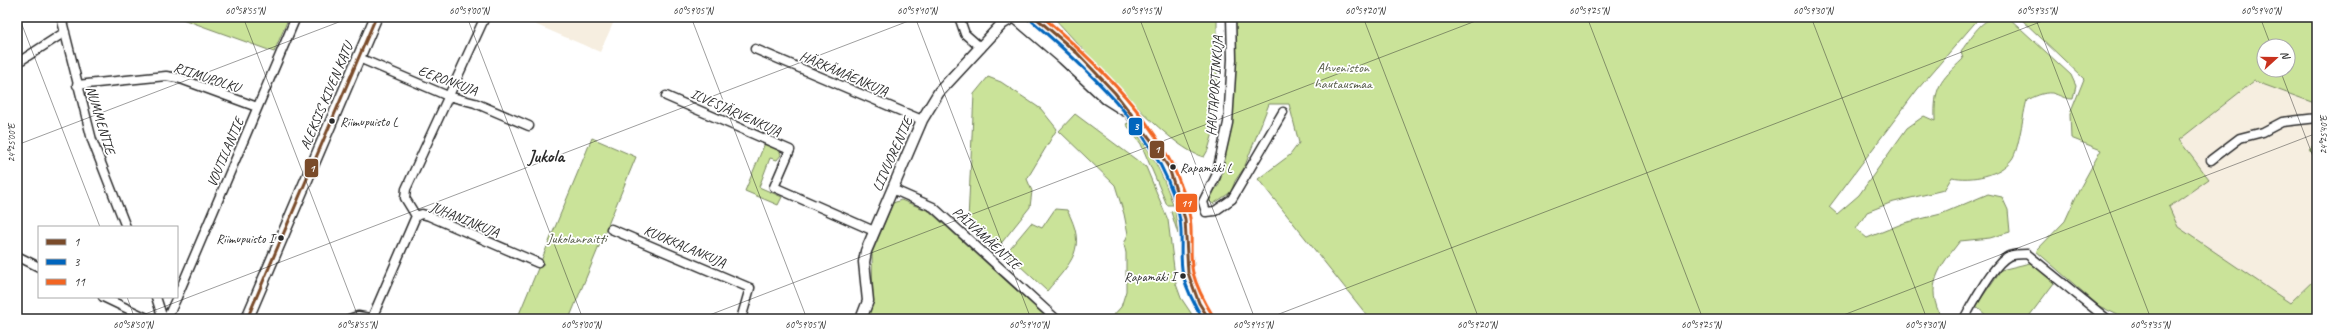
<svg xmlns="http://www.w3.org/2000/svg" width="2334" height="336" viewBox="0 0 2334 336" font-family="Caveat,sans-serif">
<rect width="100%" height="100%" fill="#fff"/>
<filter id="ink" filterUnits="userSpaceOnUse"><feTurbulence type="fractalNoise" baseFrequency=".025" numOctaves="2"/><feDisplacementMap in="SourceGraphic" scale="8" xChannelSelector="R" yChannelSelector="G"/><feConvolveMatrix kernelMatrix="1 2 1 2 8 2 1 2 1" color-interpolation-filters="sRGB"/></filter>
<g filter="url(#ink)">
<path fill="#f6eee0" d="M518,17H616L600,52Z
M2254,81L2317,104V142L2309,149L2317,159V277L2290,303L2178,227L2169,207L2208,179L2179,140Z"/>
<path fill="#cae399" stroke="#7a8762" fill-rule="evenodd" d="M177,17H289L274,52Z
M1053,17H1217V73L1214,101L1213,133L1208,150L1204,157C1167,149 1083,48 1053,17Z
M1235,17H1980L1917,90L1829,207L1837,214L1859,195L1907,128L1924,116L1935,121C1934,87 1939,82 1963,59L1961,51C1975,33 1982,14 2008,17L2071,75L2076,86L2073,99C2064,99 2060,95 2052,93C2043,92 2034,97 2027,100C2023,113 2019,150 2012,159C2000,176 1971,181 1952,177L1944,190L1890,203L1867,212L1856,229L1867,238L1904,223L1941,214L1988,194L2002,197L2008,210L2010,232L1990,238L1960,241C1939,268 1924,285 1942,319H1370L1258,179L1290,155L1299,143L1289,104H1269L1244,168L1235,181L1231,192L1213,204L1207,199L1219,185L1234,97Z
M2019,17H2317V104L2254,81L2179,140L2209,179L2169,207L2178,227L2290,303L2317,277V319L2124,318L2099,306L2036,251L2065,221L2080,188L2101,150L2071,138L2070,114L2084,79ZM2264,46H2288V70H2264Z
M988,77L1001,82L1041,109L1057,129L1027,179L1032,191L1030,207L999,246L968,220L974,94Z
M1075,114L1146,167L1168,220L1176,284L1181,298L1195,319H1110L1121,307L1126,291V253L1124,244L1128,234L1124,214L1115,185L1059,131Z
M1128,123C1149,147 1163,173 1173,205H1167L1141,144L1126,124Z
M592,138L636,157L569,319H517Z
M2317,142V159L2309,149Z
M765,143L779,149L781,155L777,160L770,158L759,187L782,197L778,205L745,191Z
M901,200L929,211L1048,319H867L873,303L872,253L893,203Z
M1055,209L1067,210C1088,249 1071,262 1047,291L1006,253L1031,223L1042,228Z
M1175,211L1178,233V234L1171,212Z
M2030,263L2054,283L2027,319H1990L1976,306L2001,270Z"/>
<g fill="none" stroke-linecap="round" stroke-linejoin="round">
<g stroke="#2b2b2b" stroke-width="11">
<path id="minor" d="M61,17L92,140L126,227
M485,17L406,189L405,198L416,216L422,214L429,216L538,263
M959,17L965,34L981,48
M1231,17L1232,59L1228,123L1216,176L1203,202L1206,212L1215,211L1232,199L1283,112
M755,49L922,120
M359,58L448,96L475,103L529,126
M17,63L65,32
M77,85L166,76L178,78L257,107
M666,96L790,150L774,187L874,231
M2211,160L2240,138L2263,132L2282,122L2317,118
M892,189L933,207L1056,319
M611,229L750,288L741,319
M17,256L39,267
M103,297L149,319
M156,297L163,319
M177,297L296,17
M372,318L416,216
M167,319L177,297
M349,319L358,316L375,319
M1964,319C1972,304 1994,263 2009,256C2015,254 2021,254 2027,254L2107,319"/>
</g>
<g stroke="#2b2b2b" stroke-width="13">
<path id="tertiary" d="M861,319L868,301L864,262L866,251L922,120L939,92L1002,24L1013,17"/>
</g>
<g stroke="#2b2b2b" stroke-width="14">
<path id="secondary" d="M1015,17L1063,58L1106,98L1125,110
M1035,17L1077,53L1115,93L1151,140L1169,168L1185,219L1188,273L1199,303L1209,319
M247,319L376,17"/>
</g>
<use href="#minor" stroke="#fff" stroke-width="8"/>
<use href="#tertiary" stroke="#fff" stroke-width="10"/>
<use href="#secondary" stroke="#fff" stroke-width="11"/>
<g stroke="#fff" stroke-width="6">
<path id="bus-1" d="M1035,17L1077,53L1115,93L1151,140L1169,168L1185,219L1188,273L1199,303L1209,319
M247,319L376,17"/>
</g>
<g stroke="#fff" stroke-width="6">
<path id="bus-2" d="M1032,21C1091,72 1165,139 1180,220C1183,238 1179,257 1183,275C1187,290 1195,306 1203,319"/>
</g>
<g stroke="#fff" stroke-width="6">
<path id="bus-3" d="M1043,17C1102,68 1176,137 1190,218C1193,236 1189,255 1193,273C1197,288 1205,303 1213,316"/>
</g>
<use href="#bus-1" stroke="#7a4b2a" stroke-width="3"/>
<use href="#bus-2" stroke="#0065bd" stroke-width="3"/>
<use href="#bus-3" stroke="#f26522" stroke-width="3"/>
</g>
</g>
<path fill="none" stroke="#2b2b2b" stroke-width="1" stroke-opacity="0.45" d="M19,17L100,227M243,17L359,319M467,17L583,319M691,17L807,319M915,17L1031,319M1139,17L1255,319M1363,17L1479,319M1587,17L1703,319M1811,17L1927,319M2035,17L2151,319M2260,17L2271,46M2280,70L2317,167M17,145L352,17M127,297L135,319M132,319L919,17M699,319L1486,17M1266,319L2053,17M1833,319L2317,133"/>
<g fill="#2b2b2b" stroke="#fff" stroke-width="1.5">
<circle cx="332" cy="121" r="3.5"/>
<circle cx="1173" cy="167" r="3.5"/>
<circle cx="281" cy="238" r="3.5"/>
<circle cx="1183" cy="276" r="3.5"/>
</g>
<g text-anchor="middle" stroke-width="3.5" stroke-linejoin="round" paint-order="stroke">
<g font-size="13" fill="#2b2b2b" stroke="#fff" text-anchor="start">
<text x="340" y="126">Riimupuisto L</text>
<text x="1180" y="172">Rapamäki L</text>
<text x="274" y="243" text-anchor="end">Riimupuisto I</text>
<text x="1176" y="281" text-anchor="end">Rapamäki I</text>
</g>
<g font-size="14" fill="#535946" stroke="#fff">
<text x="1343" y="72">Ahveniston<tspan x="1343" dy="16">hautausmaa</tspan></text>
<text x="577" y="243">Jukolanraitti</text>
</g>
<g font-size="14" fill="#2b2b2b" stroke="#fff">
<text transform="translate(844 73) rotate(23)" y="5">HÄRKÄMÄENKUJA</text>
<text transform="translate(207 77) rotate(18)" y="5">RIIMUPOLKU</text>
<text transform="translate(448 80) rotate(20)" y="5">EERONKUJA</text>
<text transform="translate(1214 86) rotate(-86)" y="5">HAUTAPORTINKUJA</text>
<text transform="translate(326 96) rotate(-67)" y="5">ALEKSIS KIVEN KATU</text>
<text transform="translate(736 112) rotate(24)" y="5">ILVESJÄRVENKUJA</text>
<text transform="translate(101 120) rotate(73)" y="5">NUMMENTIE</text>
<text transform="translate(225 152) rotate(-67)" y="5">VOUTILANTIE</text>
<text transform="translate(892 154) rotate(-66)" y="5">LIIVUORENTIE</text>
<text transform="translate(465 219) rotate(22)" y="5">JUHANINKUJA</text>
<text transform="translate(987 238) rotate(42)" y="5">PÄIVÄMÄENTIE</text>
<text transform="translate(685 246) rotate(23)" y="5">KUOKKALANKUJA</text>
</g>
<g font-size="18" font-weight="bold" fill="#2b2b2b" stroke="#fff">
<text x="546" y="162">Jukola</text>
</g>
</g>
<g stroke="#fff" stroke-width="1.5">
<rect x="1128" y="117" width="15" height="19" rx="4" fill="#0065bd"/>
<rect x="1149" y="140" width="16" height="19" rx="4" fill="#7a4b2a"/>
<rect x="304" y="158" width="15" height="20" rx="4" fill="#7a4b2a"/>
<rect x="1175" y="193" width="23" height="20" rx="4" fill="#f26522"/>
</g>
<g font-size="11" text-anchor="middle" font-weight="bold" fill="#fff">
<text x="1136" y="130">3</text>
<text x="1157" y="153">1</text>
<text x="312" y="172">1</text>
<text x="1186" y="207">11</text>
</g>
<rect width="2334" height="336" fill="none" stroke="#fff" stroke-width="44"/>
<rect x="38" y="226" width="140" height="72" fill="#ffffff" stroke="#aaaaaa"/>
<rect x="46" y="239" width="20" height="6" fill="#7a4b2a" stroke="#aaaaaa"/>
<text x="74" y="246" font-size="12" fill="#2b2b2b">1</text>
<rect x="46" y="259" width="20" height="6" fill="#0065bd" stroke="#aaaaaa"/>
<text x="74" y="266" font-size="12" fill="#2b2b2b">3</text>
<rect x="46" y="279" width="20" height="6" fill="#f26522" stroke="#aaaaaa"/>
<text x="74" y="286" font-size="12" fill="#2b2b2b">11</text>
<g transform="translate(2276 58) rotate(69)"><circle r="19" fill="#ffffff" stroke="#aaaaaa"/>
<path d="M0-3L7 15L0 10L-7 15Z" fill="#c8321e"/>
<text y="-6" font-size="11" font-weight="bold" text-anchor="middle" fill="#2b2b2b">N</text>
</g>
<rect x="22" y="22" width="2290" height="292" fill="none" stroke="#2b2b2b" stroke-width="1.5"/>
<g font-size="10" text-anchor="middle" fill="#2b2b2b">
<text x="245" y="14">60°58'55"N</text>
<text x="469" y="14">60°59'00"N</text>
<text x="693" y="14">60°59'05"N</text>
<text x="917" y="14">60°59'10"N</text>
<text x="1141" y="14">60°59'15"N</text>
<text x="1365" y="14">60°59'20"N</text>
<text x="1589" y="14">60°59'25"N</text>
<text x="1813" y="14">60°59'30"N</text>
<text x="2037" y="14">60°59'35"N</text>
<text x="2261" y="14">60°59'40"N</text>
<text transform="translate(2323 135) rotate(-90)" y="4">24°25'40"E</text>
<text transform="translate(11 143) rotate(-90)" y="4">24°25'00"E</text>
<text x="133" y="328">60°58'50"N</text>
<text x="357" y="328">60°58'55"N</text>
<text x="581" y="328">60°59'00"N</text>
<text x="805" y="328">60°59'05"N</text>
<text x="1029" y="328">60°59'10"N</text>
<text x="1253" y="328">60°59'15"N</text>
<text x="1477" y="328">60°59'20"N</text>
<text x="1701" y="328">60°59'25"N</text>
<text x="1925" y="328">60°59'30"N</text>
<text x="2150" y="328">60°59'35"N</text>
</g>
</svg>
